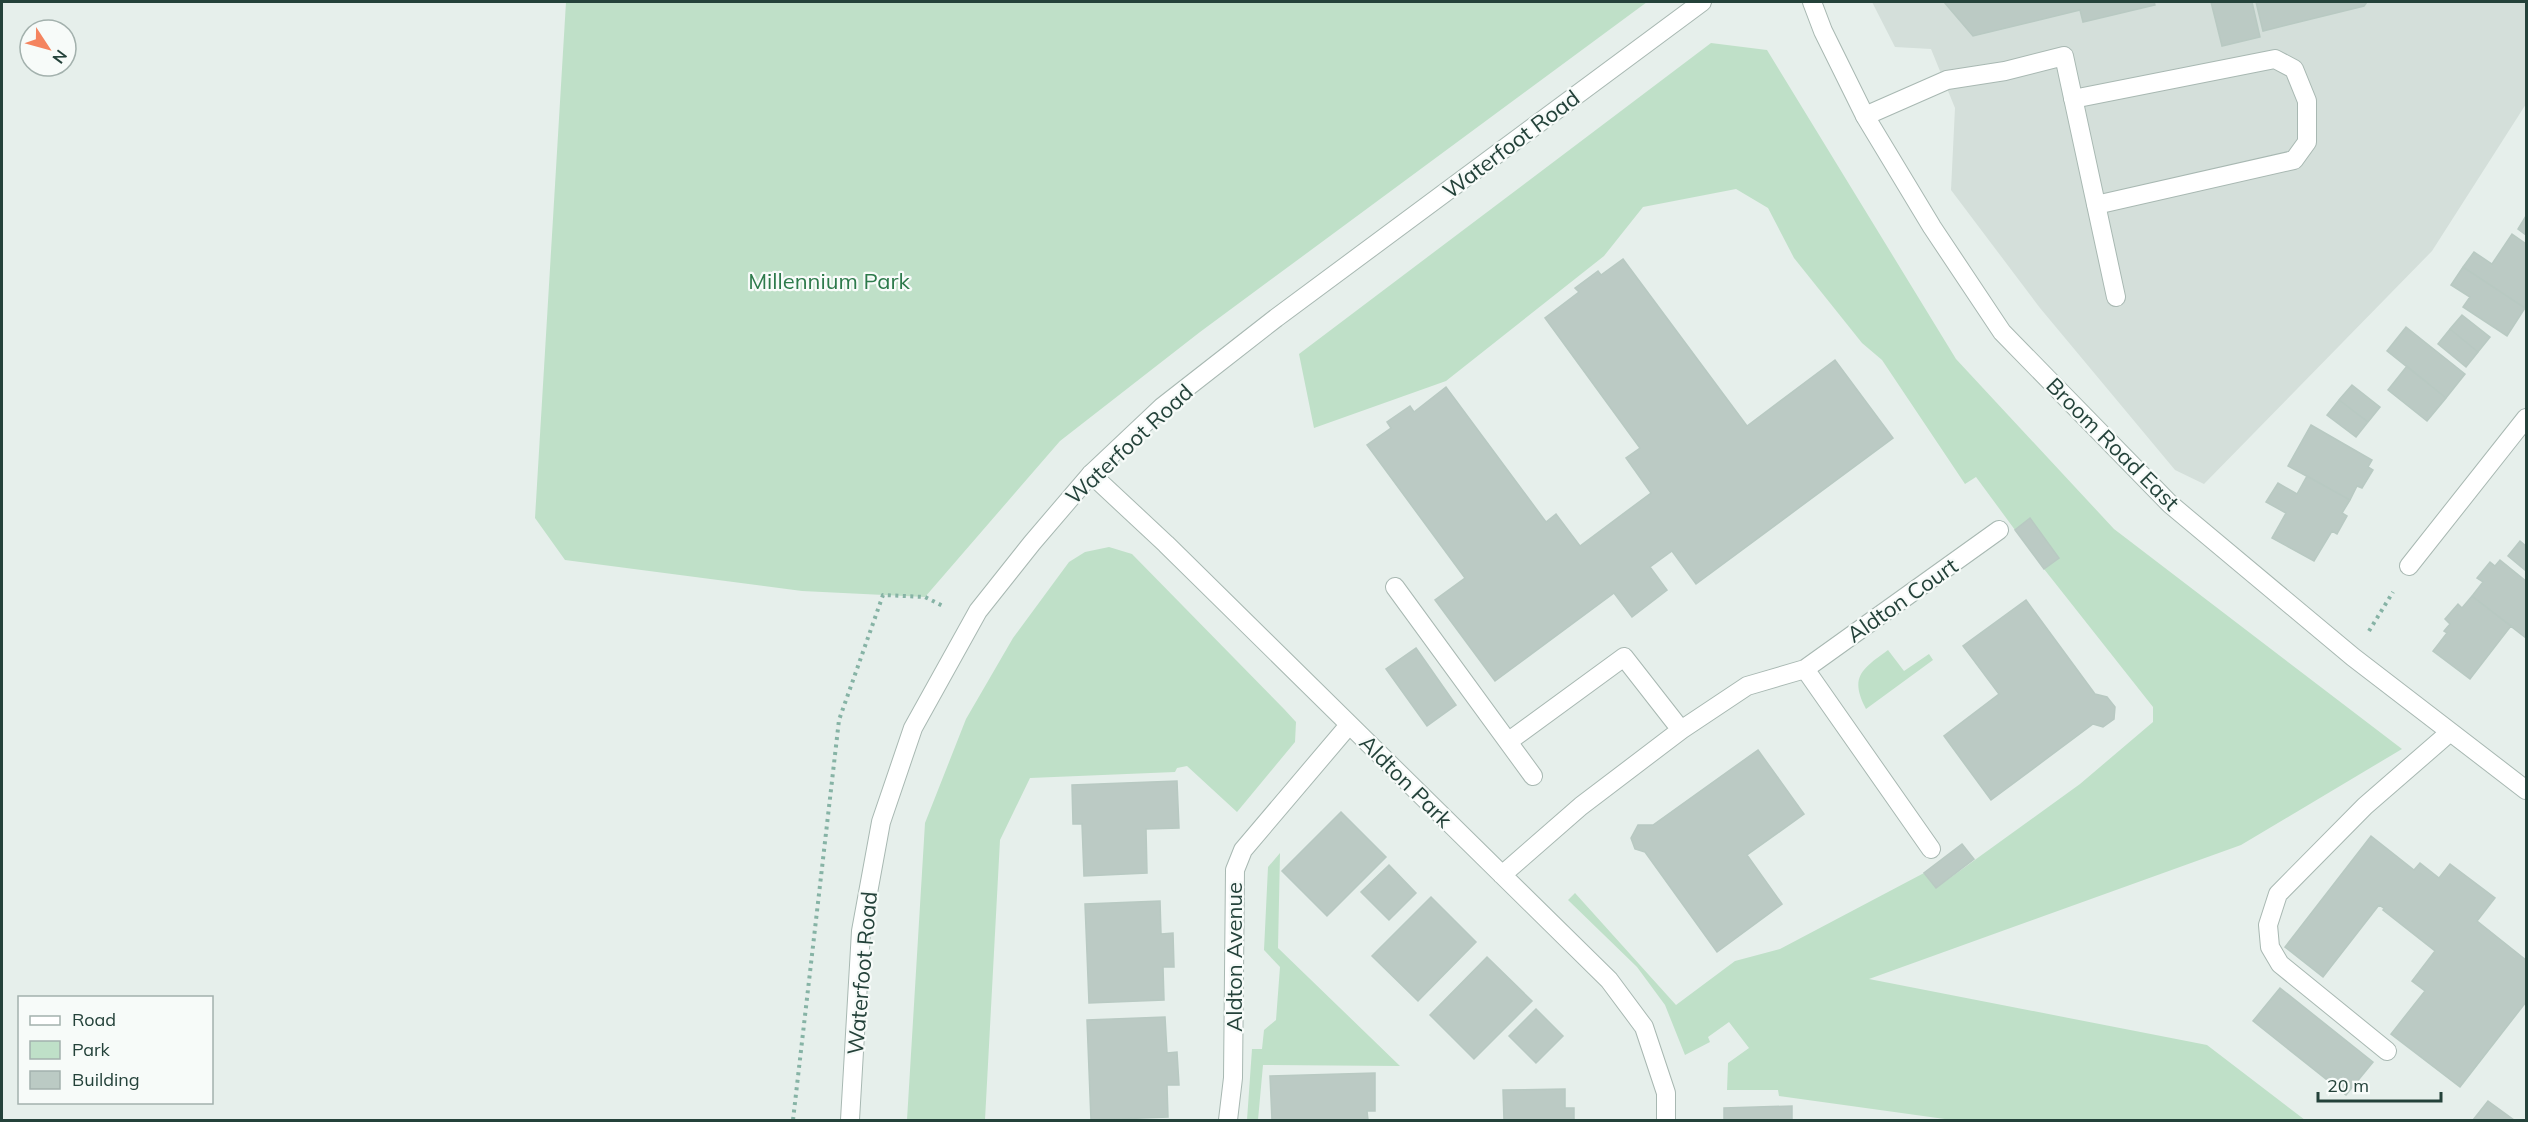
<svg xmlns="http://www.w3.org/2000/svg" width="2528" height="1122" viewBox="0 0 2528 1122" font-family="Mulish,sans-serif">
<rect width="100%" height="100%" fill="#e6efeb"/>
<path fill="#d4dfda" d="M1872,2H2526V104L2432,251L2204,484L2175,470L2040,308L1951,190L1955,108L1931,49L1895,47Z"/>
<path fill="#bfe0c8" d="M566,2H1647L1200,332L1060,441L925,597L802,591L565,560L535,518Z
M1711,43L1767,50L1956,359L2114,529L2402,749L2241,845L1869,979L2207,1045L2305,1120H1952L1779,1096L1778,1090H1727L1728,1063L1749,1048L1729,1022L1708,1037L1710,1042L1685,1055L1665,1005L1637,967L1568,900L1575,893L1676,1005L1735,961L1780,949L1924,873L1936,888L2080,784L2153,722V707L2044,569L2059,558L2030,519L2015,530L1976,477L1965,484L1882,360L1862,343L1794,258L1768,208L1736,189L1643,207L1604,256L1446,381L1314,428L1299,354Z
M1109,547L1132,554L1284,709L1296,722L1295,742L1237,812L1187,766L1177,768L1175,772L1030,778L1000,840L985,1120H907L925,823L966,719L1013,638L1069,562L1085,552Z
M1888,650L1904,671L1929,654L1933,660L1866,709C1849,677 1862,669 1888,650Z
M1280,853L1278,948L1400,1066L1263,1065L1258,1120H1247L1252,1049H1262L1264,1030L1276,1020L1280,967L1264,950L1268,867Z"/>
<path fill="#bbcac4" stroke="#b8c9c2" stroke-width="1.5" d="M1944,2H2154L2155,5L2083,22L2080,10L1973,36Z
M2211,2H2252L2260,37L2222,46Z
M2256,2H2367L2364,6L2263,31Z
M2526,216V235L2518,229Z
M2512,234L2526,244L2525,308L2463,267L2474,252L2492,264Z
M1623,259L1747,426L1835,360L1893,438L1696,584L1672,551L1650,567L1667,590L1632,617L1614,593L1495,681L1435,600L1465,578L1367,445L1391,428L1387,422L1410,406L1414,412L1446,387L1546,522L1556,514L1580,546L1651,493L1626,458L1640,448L1545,318L1579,292L1575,288L1598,271L1601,275Z
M2463,267L2525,308L2507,336L2463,307L2470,297L2451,285Z
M2462,315L2490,337L2478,352L2450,329Z
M2406,327L2465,374L2446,398L2387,351Z
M2450,329L2478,352L2466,367L2438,344Z
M2407,366L2446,398L2427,421L2388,390Z
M2352,385L2380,407L2368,422L2339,400Z
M2339,400L2368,422L2356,437L2327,415Z
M2311,425L2372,460L2368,467L2373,470L2362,488L2357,486L2350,500L2288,466Z
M2307,476L2350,500L2342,513L2347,516L2337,534L2332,531L2314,561L2272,538L2286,513L2266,502L2278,483L2297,494Z
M2030,518L2059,558L2044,569L2015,530Z
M2520,541L2526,546V571L2508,556Z
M2500,560L2526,581V638L2472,596L2483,582L2477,578L2490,562L2495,566Z
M2472,596L2511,626L2470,679L2433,651L2447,633L2444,631L2450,624L2445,619L2458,604L2462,608Z
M2026,600L2095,694L2107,697L2115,707L2114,719L2103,727L2093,724L1991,800L1944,736L1999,694L1963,646Z
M1416,648L1456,705L1427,726L1386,669Z
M1758,750L1804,814L1747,855L1782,904L1717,952L1645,852L1635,849L1631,838L1638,825H1653Z
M1177,781L1179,828L1146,829L1147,873L1084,876L1082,824H1073L1072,785Z
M1341,812L1386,857L1327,916L1282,871Z
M2371,836L2414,870L2420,863L2439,878L2450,864L2495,898L2477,921L2526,960V1002L2460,1087L2391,1034L2425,991L2412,981L2435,951L2383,910L2384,908L2379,905L2323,977L2285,947Z
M1962,844L1974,859L1936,888L1924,873Z
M1389,865L1416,893L1389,920L1361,892Z
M1431,897L1476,942L1418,1001L1372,956Z
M1160,901L1161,934L1173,933L1174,967H1163L1164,1000L1089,1003L1085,904Z
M1487,957L1532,1001L1474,1059L1430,1015Z
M2280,988L2373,1062L2346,1095L2253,1021Z
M1536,1009L1563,1036L1536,1063L1509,1036Z
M1165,1017L1167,1053L1177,1052L1179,1085H1167L1168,1117L1091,1120L1087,1020Z
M1375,1073V1111H1367L1368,1120H1272L1270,1076Z
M1565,1089V1108H1574V1120H1504L1503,1090Z
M2488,1101L2514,1120H2473Z
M1792,1106V1120H1724V1108Z"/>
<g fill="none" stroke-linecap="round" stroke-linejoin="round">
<g stroke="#a8b8b2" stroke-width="20">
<path id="service" d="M2073,99L2275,59L2294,69L2307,101V142L2294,160L2096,205
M1865,116L1947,80L2005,71L2064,56L2116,297
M2387,1051L2280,964L2270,947L2268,925L2278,894L2365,806L2449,733"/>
</g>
<g stroke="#a8b8b2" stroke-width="20">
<path id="minor" d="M1091,474L1166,544L1609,980L1644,1027L1666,1093V1120
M2409,566L2526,418
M1395,587L1533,776
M1805,669L1931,849
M1509,741L1624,657L1681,730
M1502,875L1581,806L1681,730L1747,686L1805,669L1999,530
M1228,1120L1233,1078L1235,870L1243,850L1349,725"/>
</g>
<g stroke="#a8b8b2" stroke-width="20">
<path id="tertiary" d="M1812,2L1823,31L1865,116L1932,227L2002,332L2170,504L2353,657L2526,790
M850,1120L861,931L881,822L913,728L978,611L1032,543L1091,474L1162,407L1276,318L1702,2"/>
</g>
<path stroke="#86b3a5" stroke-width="4" stroke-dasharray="3 4.5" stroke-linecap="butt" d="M2369,631L2393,592
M793,1120L839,720L883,595L925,597L945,607"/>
<use href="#service" stroke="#fff" stroke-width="18"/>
<use href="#minor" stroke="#fff" stroke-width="18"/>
<use href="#tertiary" stroke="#fff" stroke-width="18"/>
</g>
<g text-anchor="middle" stroke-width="4.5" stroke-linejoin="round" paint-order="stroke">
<g font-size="22" fill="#24423a" stroke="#f7fbf9">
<text transform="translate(1511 144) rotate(-37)" y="8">Waterfoot Road</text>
<text transform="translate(1129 444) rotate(-43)" y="8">Waterfoot Road</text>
<text transform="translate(2113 444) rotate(45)" y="8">Broom Road East</text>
<text transform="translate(1902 600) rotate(-35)" y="8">Aldton Court</text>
<text transform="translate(1406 781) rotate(45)" y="8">Aldton Park</text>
<text transform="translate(1234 957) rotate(-90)" y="8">Aldton Avenue</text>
<text transform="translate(862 973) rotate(-85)" y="8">Waterfoot Road</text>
</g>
<g font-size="22" fill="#2d7a4b" stroke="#f7fbf9">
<text x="829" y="289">Millennium Park</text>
</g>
</g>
<rect width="2528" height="1122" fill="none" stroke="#24423a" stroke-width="6"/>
<rect x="18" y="996" width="195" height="108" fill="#f7fbf9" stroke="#a3b1ad" stroke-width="1.5"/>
<rect x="30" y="1016" width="30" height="9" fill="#ffffff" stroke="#a3b1ad" stroke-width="1.5"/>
<text x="72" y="1026" font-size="18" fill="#24423a">Road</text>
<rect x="30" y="1041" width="30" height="18" fill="#bfe0c8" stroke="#a3b1ad" stroke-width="1.5"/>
<text x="72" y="1056" font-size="18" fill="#24423a">Park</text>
<rect x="30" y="1071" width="30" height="18" fill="#bbcac4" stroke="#a3b1ad" stroke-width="1.5"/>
<text x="72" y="1086" font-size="18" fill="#24423a">Building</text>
<g transform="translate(48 48) rotate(126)"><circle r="28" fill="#f7fbf9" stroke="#a3b1ad" stroke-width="1.5"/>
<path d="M0-4.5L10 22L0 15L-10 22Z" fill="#f4845f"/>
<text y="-9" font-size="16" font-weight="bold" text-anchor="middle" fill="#24423a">N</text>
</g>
<path d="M2318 1092v9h123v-9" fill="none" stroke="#24423a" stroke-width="3"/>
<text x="2327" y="1092" font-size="18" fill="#24423a" stroke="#f7fbf9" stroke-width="4.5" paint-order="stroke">20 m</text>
</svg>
